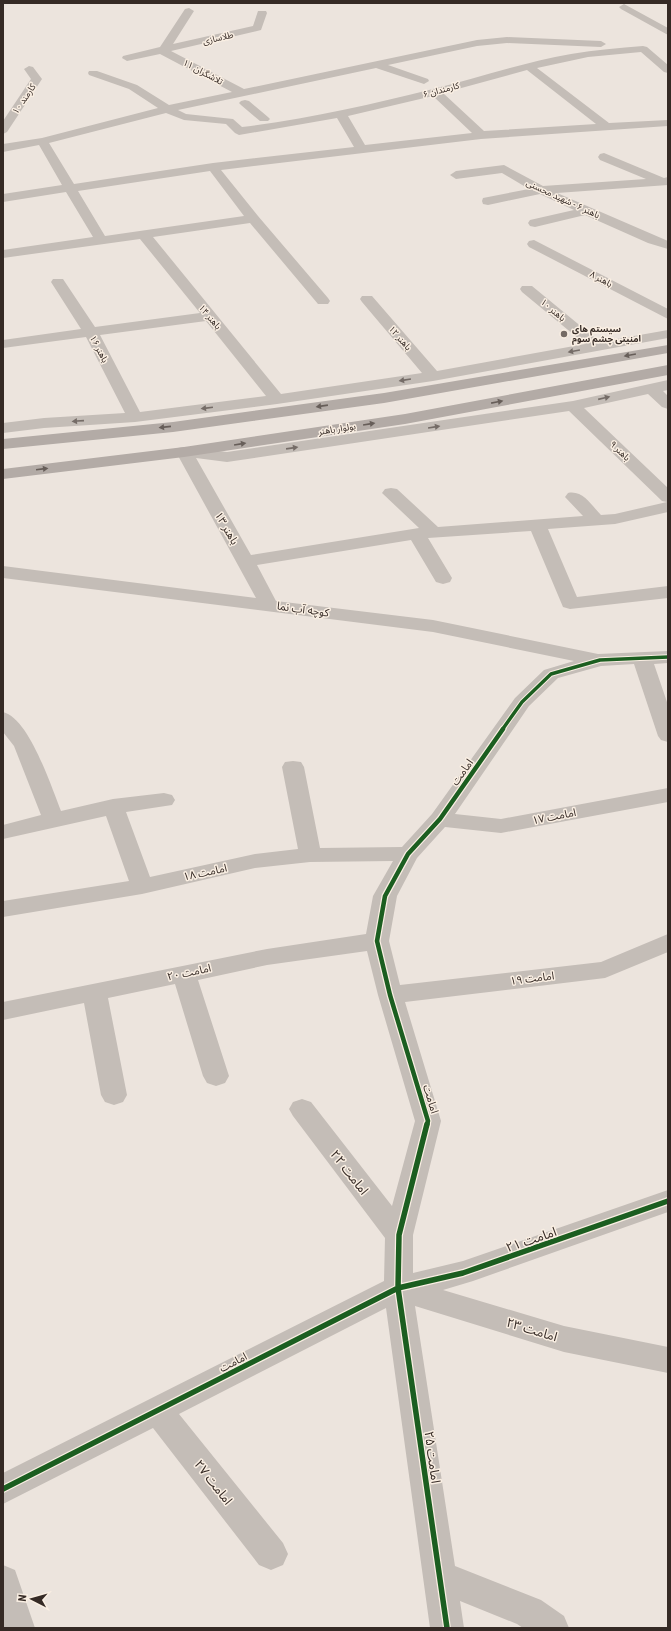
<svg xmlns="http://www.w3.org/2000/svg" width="671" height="1631" viewBox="0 0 671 1631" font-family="'Roboto Condensed','Noto Sans Arabic',sans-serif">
<rect width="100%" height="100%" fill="#ece4dd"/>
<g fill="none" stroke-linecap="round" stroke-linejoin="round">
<path fill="#c4bdb7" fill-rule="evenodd" d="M624,4L668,28V35L621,9L619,7Z
M189,8L194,11L173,44L253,26L258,11H266L267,13L261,30L171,51L244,89L477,40L507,37L601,41L606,44L601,47L507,43L477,46L388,65L428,79L429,81L424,84L376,68L178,110L186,114L233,119L242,127C306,119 370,105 433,89C479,78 524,62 571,54C595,50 619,48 643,46L647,47L668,65V73L664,72L641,52L588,57L537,68L609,123L668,120V126L481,139L221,170L258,216L328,298L330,301L328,304H318L250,223L153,237L281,394L422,373L362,302L360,299L362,296H372L437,371L585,344L522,292L520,289L522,286H532L600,342L668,330V338L433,381L277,404L135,422L44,428L3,433V423L44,418L125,413L86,337L3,348V340L81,329L51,282L53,279H63L95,327L200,313L140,239L3,258V250L93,237L66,192L3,202V194L62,185L39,145L3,152V144L42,138L158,108L129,89L89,75L88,73L89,71H97L137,85L169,105L232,92L160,54L127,61L122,58L123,56L160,47L185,9ZM527,70L596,124L484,131L443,93ZM433,96L472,133L365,145L348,116ZM166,113L184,120L226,124L235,133L239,135L337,118L354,147L213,163L74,184L49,143ZM210,171L244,216L105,236L78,191ZM206,321L266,396L140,412L100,335Z
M29,66L33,67L42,79L7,132L3,134V121L31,79L24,69Z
M245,100L249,101L268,117L270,119L268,121H260L241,105L239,103L241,101Z
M604,153L664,178L668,177V185L557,193L668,241V249L648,243L585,215L535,227L530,226L528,223L530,220L574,210L540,194L488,205L483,204L482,201L483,198L529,189L502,173L456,179L450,175L456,171L504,165L543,186L646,179L600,160L598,157L600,154Z
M534,240L668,309V319L529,247L527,244L529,241Z
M668,380V390L663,391L668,396V409L662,407L648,394L584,408L668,488V512L615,524L548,529L577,597L668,586V598L570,609L563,607L531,531L428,538L452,578L450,582L443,584L436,582L411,540L257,565L276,601L433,620L598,654L668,651V663L654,664L668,705V742L661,740L658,736L634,664L601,666L558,678L529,706L455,814L501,819L668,788V802L501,833L445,827L417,858L397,896L389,941L400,985L601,962L668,934V952L605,978L405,1002L441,1121L413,1235V1273L463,1261L668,1190V1212L473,1281L443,1290L564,1326L668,1347V1373L564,1352L415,1306L455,1566L541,1600L564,1616L569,1628H523L517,1624L460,1601L464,1628H430L386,1308L179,1414L283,1543L288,1554L283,1565L271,1570L259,1565L153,1428L3,1504V1473L384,1281L385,1238L293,1116L289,1109L293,1102L302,1099L311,1102L392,1206L415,1121L378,995L367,951L267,965L198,980L229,1076L225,1083L216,1086L207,1083L203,1076L175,984L108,998L127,1095L123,1102L114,1105L105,1102L101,1095L84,1003L3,1020V1002L267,949L366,934L373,896L393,861L310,862L255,868L142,894L3,917V901L129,881L106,816L3,839V825L41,815L14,746L3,732V712C29,718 51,786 61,811L113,799L164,793L172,795L175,800L172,805L126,812L150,877L255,854L298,849L282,767L285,762L293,761L301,762L304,767L320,848L402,847L432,814L515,698L544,670L574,661L433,632L3,578V566L256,598L176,452L178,448L184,447L227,452L573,401ZM569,411L662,501L667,502L615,514L601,515C591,505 583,490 568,493L565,497L583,516L438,527L397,489L391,488L385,489L382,493L419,528L251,555L196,458L227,462Z
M3,1565L15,1570L35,1628H3Z"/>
<path fill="#b3aba6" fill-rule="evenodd" d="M668,345V353L384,403L173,432L3,449V439L173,422L384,393Z
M668,365V375L405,424L184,457L3,479V469L184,447L405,414Z"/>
<g stroke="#faefe3" stroke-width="5.5">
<path id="cycleway-far2" d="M502,730L522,702L551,674L600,660L668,657"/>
</g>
<g stroke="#faefe3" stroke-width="7">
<path id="cycleway-far1" d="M427,1125L428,1121L390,995L377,941L385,896L408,854L440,819L503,729"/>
</g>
<g stroke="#faefe3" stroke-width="8">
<path id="cycleway" d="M427,1124L399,1235L398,1288L447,1628
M3,1489L398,1288L463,1273L668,1201"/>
</g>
<use href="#cycleway-far2" stroke="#1b5e20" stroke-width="3.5"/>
<use href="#cycleway-far1" stroke="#1b5e20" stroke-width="4.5"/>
<use href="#cycleway" stroke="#1b5e20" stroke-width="5.5"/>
</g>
<defs><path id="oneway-solid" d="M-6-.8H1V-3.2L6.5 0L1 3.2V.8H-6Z"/></defs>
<g fill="#756c67">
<use href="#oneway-solid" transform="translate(574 351) rotate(170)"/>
<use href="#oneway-solid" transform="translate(405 380) rotate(171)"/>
<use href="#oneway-solid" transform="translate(604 398) rotate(-13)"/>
<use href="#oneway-solid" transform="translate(207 408) rotate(173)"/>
<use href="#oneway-solid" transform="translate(78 421) rotate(176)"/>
<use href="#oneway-solid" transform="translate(434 427) rotate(-9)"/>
<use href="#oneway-solid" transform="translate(292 448) rotate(-8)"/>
</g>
<g fill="#675e59">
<use href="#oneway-solid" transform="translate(630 355) rotate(170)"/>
<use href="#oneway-solid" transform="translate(497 402) rotate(-11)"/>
<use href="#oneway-solid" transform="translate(322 406) rotate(172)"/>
<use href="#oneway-solid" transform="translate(369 424) rotate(-9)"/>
<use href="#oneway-solid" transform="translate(165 427) rotate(174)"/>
<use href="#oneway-solid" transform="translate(240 444) rotate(-9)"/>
<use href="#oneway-solid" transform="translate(42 469) rotate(-7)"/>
</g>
<circle fill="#756b65" stroke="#faefe3" stroke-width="1.5" cx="564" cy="334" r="4"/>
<g text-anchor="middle" stroke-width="3" stroke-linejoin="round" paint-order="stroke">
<g font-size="9" fill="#352a25" stroke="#faefe3">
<text transform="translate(218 38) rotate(-13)" y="3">طلاسازی</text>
<text transform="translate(203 72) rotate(28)" y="3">تلاشگران ۱۱</text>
<text transform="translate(441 90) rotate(-15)" y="3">کارمندان ۶</text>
<text transform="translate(24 99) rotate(-56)" y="3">کارمند ۱۰</text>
<text transform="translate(563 199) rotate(25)" y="3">باهنر ۶ - شهید محسنی</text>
<text transform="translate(601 279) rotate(28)" y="3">باهنر ۸</text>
<text transform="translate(553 310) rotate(40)" y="3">باهنر ۱۰</text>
<text transform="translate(210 317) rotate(50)" y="3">باهنر ۱۴</text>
<text transform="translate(400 338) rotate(49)" y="3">باهنر ۱۲</text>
<text transform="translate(99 349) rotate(62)" y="3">باهنر ۱۶</text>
<text transform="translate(337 429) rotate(-9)" y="3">بولوار باهنر</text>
<text transform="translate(620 451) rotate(44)" y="3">باهنر ۹</text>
</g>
<g font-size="9" font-weight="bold" fill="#352a25" stroke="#faefe3" text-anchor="start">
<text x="572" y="332">سیستم های<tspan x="572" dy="10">امنیتی چشم سوم</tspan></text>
</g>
<g font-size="11" fill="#352a25" stroke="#faefe3">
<text transform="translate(227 528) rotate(60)" y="4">باهنر ۱۳</text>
<text transform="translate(303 609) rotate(8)" y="4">کوچه آب نما</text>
<text transform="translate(462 772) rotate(-55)" y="4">امامت</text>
<text transform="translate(554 816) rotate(-11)" y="4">امامت ۱۷</text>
<text transform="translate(205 872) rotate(-12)" y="4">امامت ۱۸</text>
<text transform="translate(189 972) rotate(-12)" y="4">امامت ۲۰</text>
<text transform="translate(532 978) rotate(-7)" y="4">امامت ۱۹</text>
<text transform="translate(431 1099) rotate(73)" y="4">امامت</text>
<text transform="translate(233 1362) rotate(-27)" y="4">امامت</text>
</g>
<g font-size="13" fill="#352a25" stroke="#faefe3">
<text transform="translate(350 1172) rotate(52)" y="5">امامت ۲۲</text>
<text transform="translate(531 1239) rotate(-19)" y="5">امامت ۲۱</text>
<text transform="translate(532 1329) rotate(17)" y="5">امامت ۲۳</text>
<text transform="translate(433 1457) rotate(82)" y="5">امامت ۲۵</text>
<text transform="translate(214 1482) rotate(52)" y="5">امامت ۲۷</text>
</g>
</g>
<rect width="671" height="1631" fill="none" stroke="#352a25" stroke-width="8"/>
<g transform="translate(32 1599) rotate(276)" stroke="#faefe3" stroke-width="3" paint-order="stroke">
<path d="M0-3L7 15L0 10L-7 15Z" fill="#352a25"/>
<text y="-6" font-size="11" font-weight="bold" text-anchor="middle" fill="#352a25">N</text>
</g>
</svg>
